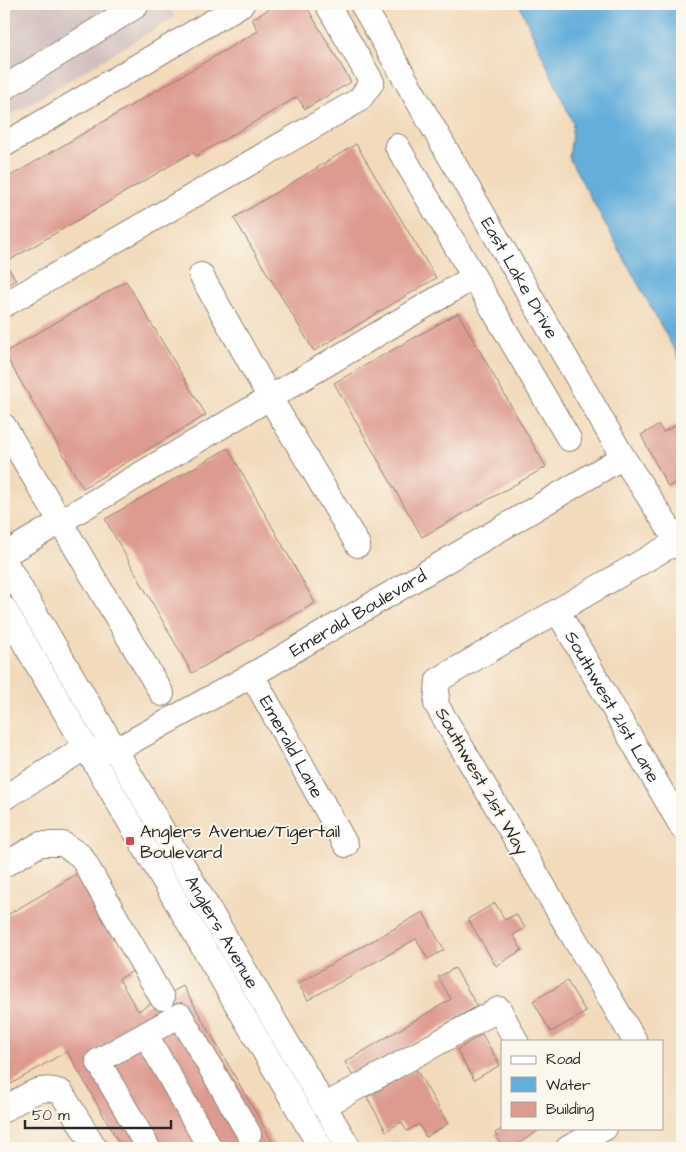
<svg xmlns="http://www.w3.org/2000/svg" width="686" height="1152" viewBox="0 0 686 1152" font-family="'Architects Daughter',sans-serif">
<rect width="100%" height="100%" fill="#fbf7ec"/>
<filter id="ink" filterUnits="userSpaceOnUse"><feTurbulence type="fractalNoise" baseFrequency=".02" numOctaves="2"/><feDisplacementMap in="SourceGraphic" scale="10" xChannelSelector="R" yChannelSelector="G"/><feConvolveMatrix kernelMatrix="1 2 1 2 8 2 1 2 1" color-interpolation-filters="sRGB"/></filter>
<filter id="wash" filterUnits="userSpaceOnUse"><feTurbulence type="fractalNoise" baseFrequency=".0096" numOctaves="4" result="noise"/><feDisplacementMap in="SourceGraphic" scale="20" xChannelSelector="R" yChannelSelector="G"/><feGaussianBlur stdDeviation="1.12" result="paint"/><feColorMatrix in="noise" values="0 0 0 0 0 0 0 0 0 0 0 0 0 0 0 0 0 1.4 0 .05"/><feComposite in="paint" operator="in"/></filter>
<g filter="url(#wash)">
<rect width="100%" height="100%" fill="#f2dabb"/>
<path fill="#d1bfbe" d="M4,4H167L175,17L4,119Z"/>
<path fill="#63aedb" stroke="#476c83" d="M519,4H682V364L569,158L573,123Z"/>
<g id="blocks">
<path fill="#dd9a90" d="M278,4H305L351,82L305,109L297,97L196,156L193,152L5,263L16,280L4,287V180L258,31L252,19Z
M356,144L436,278L314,351L234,218Z
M126,281L206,415L83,488L4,353Z
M458,313L546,467L422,537L334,383Z
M682,422V479L668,487L641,435L659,425L663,432Z
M228,448L315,603L192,673L105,519Z
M77,874L133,971L119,979L138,1011L183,986L276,1148H122L67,1051L4,1088V917Z
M495,903L505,920L516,914L525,928L513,935L522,950L496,966L468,919Z
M423,912L444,950L428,959L416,939L308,1000L298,983Z
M455,968L477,1006L354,1078L345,1062L451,999L438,977Z
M567,981L586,1012L551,1032L533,1001Z
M482,1034L500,1065L474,1080L457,1050Z
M416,1069L448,1124L426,1137L419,1124L407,1131L401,1122L386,1131L367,1097Z
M503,1128H538L539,1130L512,1148H503L495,1133Z"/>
</g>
</g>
<g filter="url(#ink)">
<use href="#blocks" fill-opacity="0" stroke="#8e8273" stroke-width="1"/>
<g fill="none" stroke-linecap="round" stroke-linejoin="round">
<g stroke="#8e8273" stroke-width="26">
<g id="minor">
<path id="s1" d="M362,4L623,457L682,549"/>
<path d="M4,88L136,6L135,4"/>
<path d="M4,145L242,4"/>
<path d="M397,146L474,277"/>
<path d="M201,275L270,398L358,545"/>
<path d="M4,305L359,100L372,82L327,4"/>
<path d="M4,426L162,694"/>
<path d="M4,555L474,277L569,439"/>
<path id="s2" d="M4,560L349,1148"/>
<path d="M4,608L321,1148"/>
<path id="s3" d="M558,612L682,827"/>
<path id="s4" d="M252,675L346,845"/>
<path id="s5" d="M100,749L116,750L252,675L623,457"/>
<path d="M4,798L86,747"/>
<path d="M4,865L40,844H63L81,856L162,998"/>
<path d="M146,1035L210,1148"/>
<path d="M635,1041L436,704L438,680L678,541"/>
<path d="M324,1106L499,1009L516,1041"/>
<path d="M4,1110C22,1099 39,1083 61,1092L95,1148"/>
<path d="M148,1148L98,1061L180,1015L249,1134"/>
<path d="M568,1148L605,1128"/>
</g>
</g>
<use href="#minor" stroke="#fff" stroke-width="24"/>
</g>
</g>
<rect fill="#d1495b" stroke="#fbf7ec" stroke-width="2" x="125" y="836" width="10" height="10" rx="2.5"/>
<g text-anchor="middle" stroke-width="4" stroke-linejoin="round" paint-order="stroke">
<g font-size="18" fill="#2b2b2b" stroke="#fbf7ec">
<text dy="6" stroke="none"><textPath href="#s1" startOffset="316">East Lake Drive</textPath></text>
<text dy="6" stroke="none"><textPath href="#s5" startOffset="294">Emerald Boulevard</textPath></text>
<text dy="6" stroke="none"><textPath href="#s3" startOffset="109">Southwest 21st Lane</textPath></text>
<text dy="6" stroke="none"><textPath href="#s4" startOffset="82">Emerald Lane</textPath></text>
<text transform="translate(482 781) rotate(60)" y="6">Southwest 21st Way</text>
<text dy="6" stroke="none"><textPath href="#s2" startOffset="431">Anglers Avenue</textPath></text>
</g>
<g font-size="18" fill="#2b2b2b" stroke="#fbf7ec" text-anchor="start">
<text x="140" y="837">Anglers Avenue/Tigertail<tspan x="140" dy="21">Boulevard</tspan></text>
</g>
</g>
<rect width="686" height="1152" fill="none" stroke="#fbf7ec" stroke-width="20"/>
<rect x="501" y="1040" width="162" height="90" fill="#fbf7ec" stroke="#a8a59f"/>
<rect x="511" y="1056" width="25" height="8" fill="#ffffff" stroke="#a8a59f"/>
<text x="546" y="1064" font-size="15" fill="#2b2b2b">Road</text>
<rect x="511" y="1077" width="25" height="15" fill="#63aedb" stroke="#a8a59f"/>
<text x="546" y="1090" font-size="15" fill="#2b2b2b">Water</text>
<rect x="511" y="1102" width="25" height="15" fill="#dd9a90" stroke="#a8a59f"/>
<text x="546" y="1114" font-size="15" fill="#2b2b2b">Building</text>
<path d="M25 1120v8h146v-8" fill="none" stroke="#2b2b2b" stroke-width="2.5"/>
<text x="32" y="1120" font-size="15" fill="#2b2b2b" stroke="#fbf7ec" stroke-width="4" paint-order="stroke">50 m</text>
</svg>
